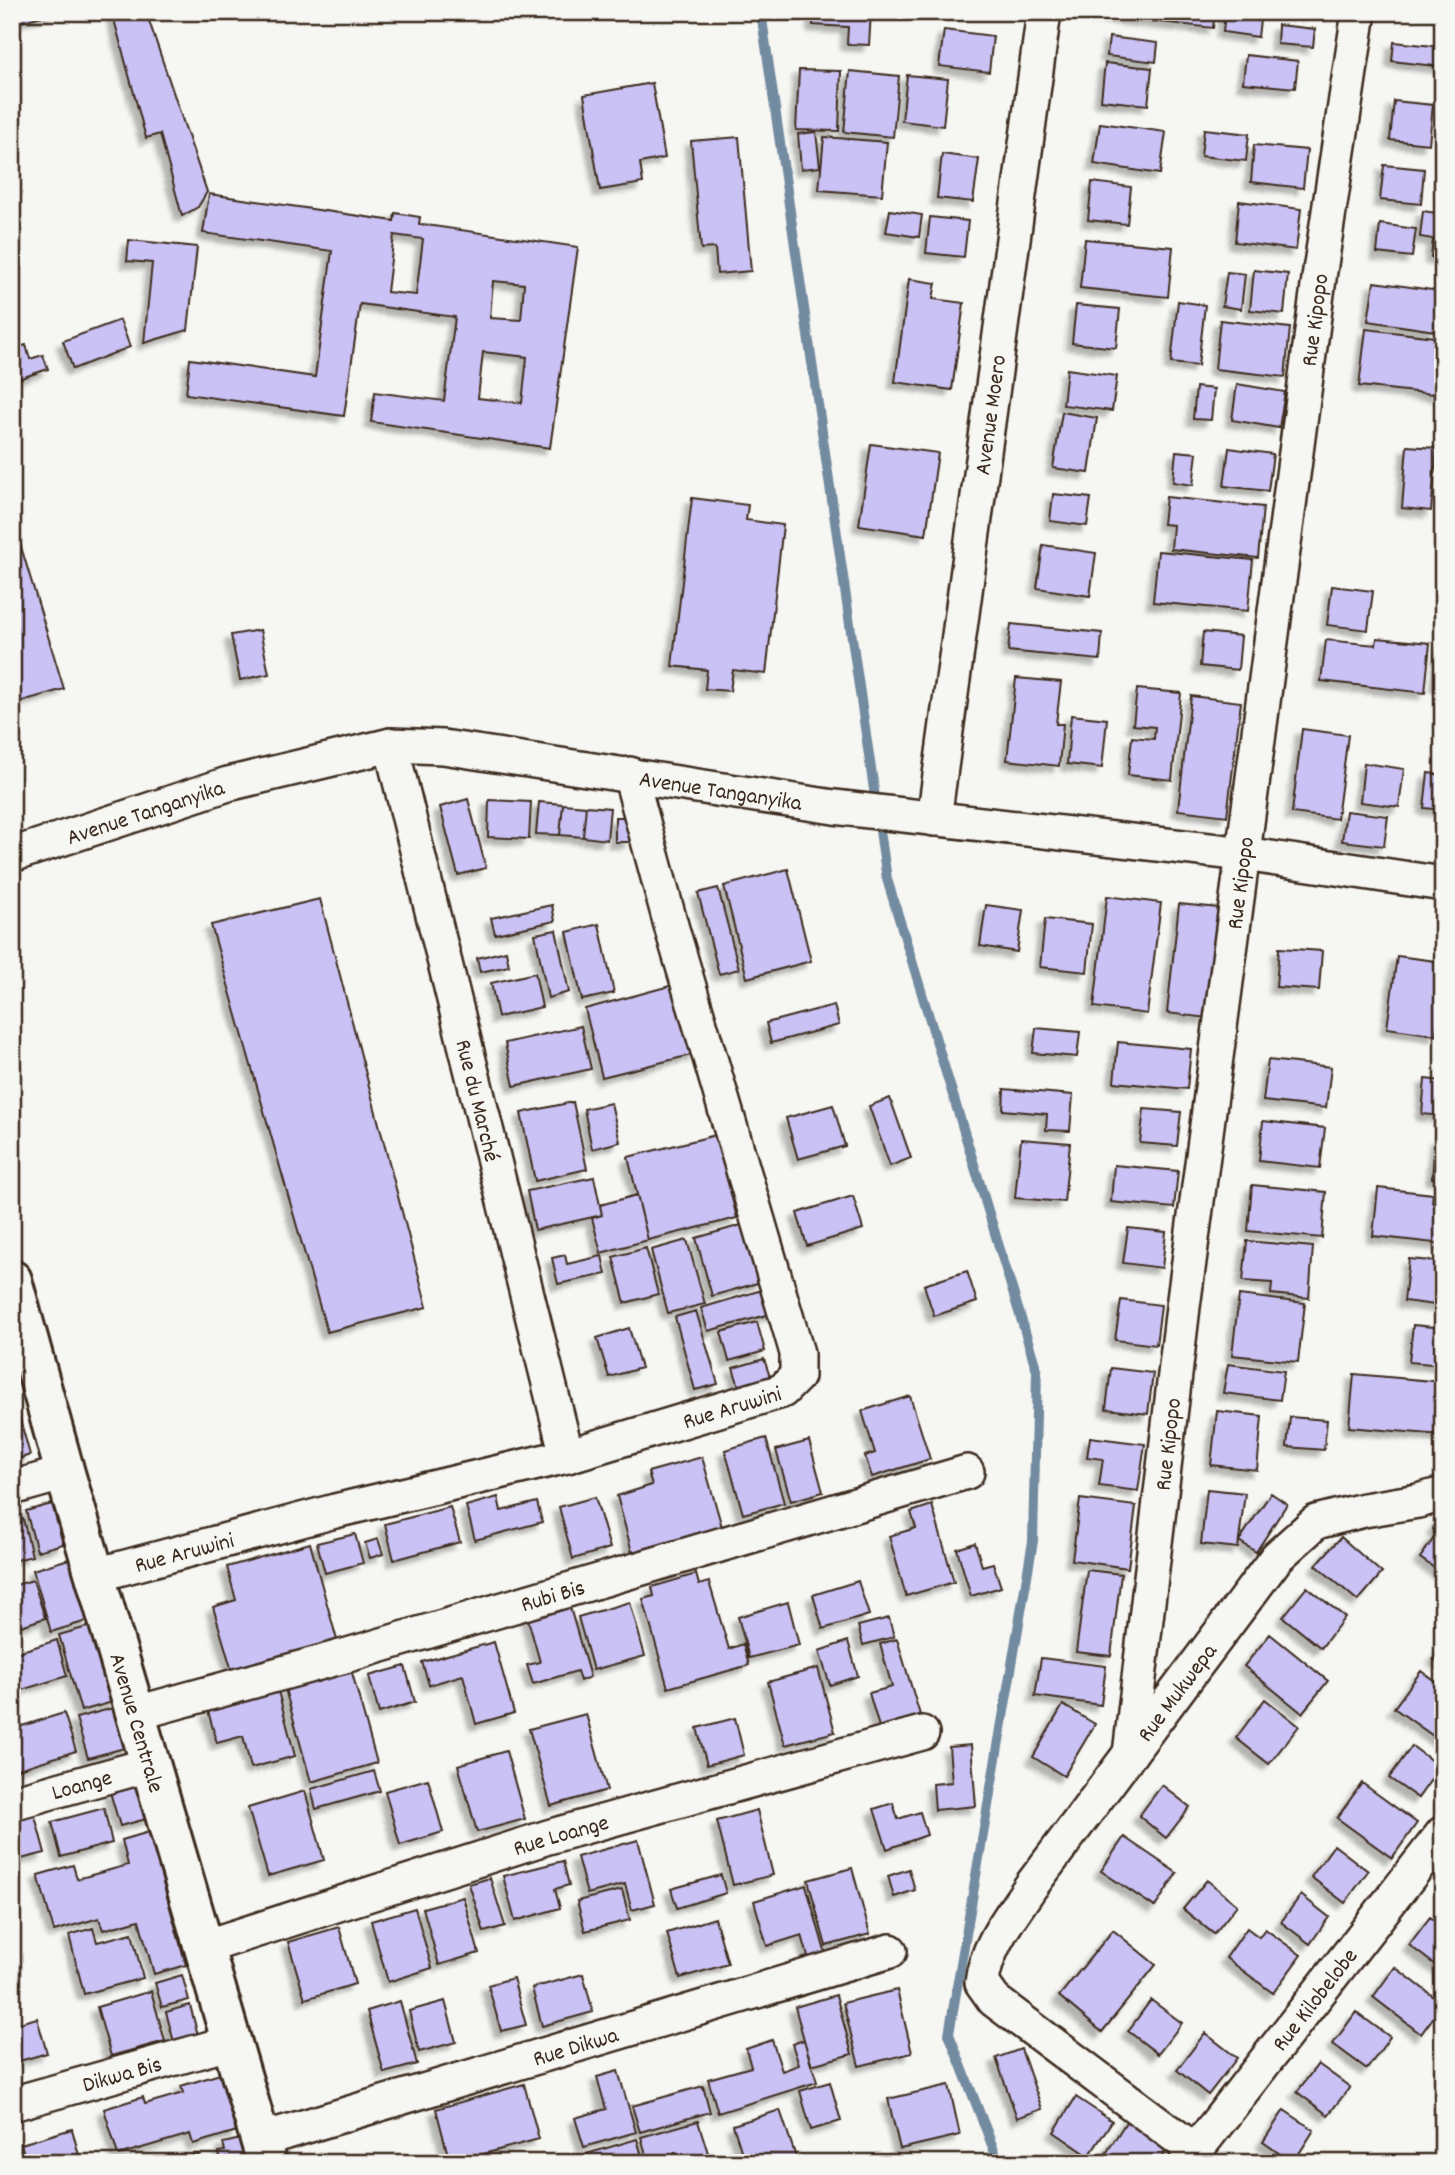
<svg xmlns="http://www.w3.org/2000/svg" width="1455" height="2175" viewBox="0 0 1455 2175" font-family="Dekko,sans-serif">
<defs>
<filter id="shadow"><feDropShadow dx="-6" dy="6" stdDeviation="2" flood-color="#0004"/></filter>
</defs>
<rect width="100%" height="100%" fill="#f6f6f2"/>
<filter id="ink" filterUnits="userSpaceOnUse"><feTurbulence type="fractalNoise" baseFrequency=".0143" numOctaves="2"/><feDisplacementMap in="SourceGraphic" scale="14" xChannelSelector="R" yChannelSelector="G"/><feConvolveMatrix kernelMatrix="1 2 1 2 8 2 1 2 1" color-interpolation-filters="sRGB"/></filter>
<g filter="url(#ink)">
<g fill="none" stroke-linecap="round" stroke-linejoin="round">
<path stroke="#738ba0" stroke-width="10" d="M761,12L887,879L1037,1371L1033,1541L949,2034L999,2163"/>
</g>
<path fill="#cac2f4" stroke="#3b2a1e" stroke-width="2" fill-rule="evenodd" filter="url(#shadow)" d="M12,12H57L12,24Z
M112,12H146L207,192L198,207L182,216L160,134L146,138Z
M814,12H871L869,45L847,44L848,27L813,25Z
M1089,12H1215L1213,28L1089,14Z
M1225,12H1261L1258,37L1223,32Z
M1278,25L1315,29L1313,47L1277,44Z
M944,30L993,36L989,72L939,66Z
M1109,37L1158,43L1156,62L1107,56Z
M1394,42L1443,47V67L1392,61Z
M1246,55L1298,61L1295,88L1243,83Z
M1105,63L1152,68L1148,105L1101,100Z
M799,70L841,71L839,131L796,130Z
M850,71L899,76L893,137L844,132Z
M907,75L948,79L943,126L902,121Z
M652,83L665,158L640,163L643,183L600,190L584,95Z
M1394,101L1433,105L1429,144L1390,140Z
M1100,123L1166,132L1160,174L1094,164Z
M1204,129L1249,134L1246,161L1201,156Z
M816,132L820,167L801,169L798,134Z
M739,137L751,271L717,274L715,248L701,249L691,141Z
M824,137L887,142L882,195L819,190Z
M1254,145L1307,150L1303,188L1251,182Z
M942,154L979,159L973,202L937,198Z
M1384,165L1424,169L1421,204L1380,200Z
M1092,182L1131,187L1127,224L1088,220Z
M209,194L394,221L395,213L420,217L419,224L578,247L550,448L371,422L375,392L444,401L455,317L360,304L344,416L186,394L190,359L315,377L332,251L203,233ZM394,235L423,239L416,295L387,292ZM493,281L524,284L521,320L490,318ZM483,352L527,357L522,403L478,398Z
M1239,201L1301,209L1296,250L1235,242Z
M890,210L922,215L919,237L886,232Z
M1423,211L1443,214V259L1431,257L1433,239L1420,237Z
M930,217L968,221L964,257L926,253Z
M1380,224L1416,229L1412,257L1377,253Z
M1085,239L1173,247L1168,297L1080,288Z
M129,240L197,247L188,330L144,343L152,263L127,261Z
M1254,270L1288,274L1284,314L1250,310Z
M1227,272L1245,274L1241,309L1222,306Z
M909,279L936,283L933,299L964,303L952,390L895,382Z
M1374,282L1440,291L1435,331L1368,321Z
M1178,301L1205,305L1198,366L1171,363Z
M1076,305L1120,309L1116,348L1072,343Z
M120,320L130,347L73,369L63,341Z
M1220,320L1290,328L1285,377L1215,369Z
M1366,329L1443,338V395L1359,386Z
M26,345L30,359L43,355L48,369L12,381V349Z
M1067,369L1117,376L1112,411L1063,405Z
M1237,384L1285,392L1279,428L1232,420Z
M1196,387L1214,389L1211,420L1193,419Z
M1062,412L1097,418L1089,473L1053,468Z
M871,444L938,453L926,535L859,525Z
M1407,446L1437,448L1431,511L1402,508Z
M1229,448L1273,454L1268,491L1224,486Z
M1176,451L1197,453L1193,485L1173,482Z
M1053,494L1091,498L1087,526L1050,521Z
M1166,497L1263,507L1258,558L1171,549L1173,525L1163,524Z
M692,498L748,505L746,520L783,525L766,674L733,670L730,691L705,689L707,670L672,666Z
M12,517L64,689L12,704Z
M1043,545L1096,553L1090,596L1037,588Z
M1158,551L1253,560L1248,611L1153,602Z
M1332,586L1373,591L1368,630L1327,625Z
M1011,624L1102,633L1100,660L1008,651Z
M260,630L269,674L240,680L231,635Z
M1203,632L1241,636L1238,670L1200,666Z
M1377,638L1430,643L1425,693L1321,681L1326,640L1376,645Z
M1441,645H1443V686L1436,685Z
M1016,678L1061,682L1056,724H1063L1059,766L1007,760Z
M1137,689L1181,693L1172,780L1128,775L1132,737L1154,739L1155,727L1133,725Z
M1191,696L1241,702L1227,816L1178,810Z
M1071,715L1107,719L1102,768L1067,764Z
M1302,729L1348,735L1337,819L1292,813Z
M1364,763L1404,769L1399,807L1360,802Z
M1428,773L1443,775V810L1424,808Z
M468,799L486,868L458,875L440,807Z
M489,800L531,802L529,839L488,837Z
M539,802L563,804L560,835L536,834Z
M563,804L586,806L583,837L560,835Z
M586,806L610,808L607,840L583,837Z
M1346,811L1388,816L1384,846L1342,841Z
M615,817H631L630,842H615Z
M788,869L811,961L747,978L724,886Z
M718,888L739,969L719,974L698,893Z
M1107,896L1161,903L1147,1014L1094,1007Z
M320,899L427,1307L327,1332L211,925Z
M1179,904L1219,908L1207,1018L1167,1013Z
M552,905L555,921L495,934L491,918Z
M986,905L1023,910L1017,952L980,946Z
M1045,919L1092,924L1087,972L1040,967Z
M599,924L614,993L582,1000L567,932Z
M556,930L569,992L548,998L535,934Z
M1279,948L1322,951L1319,990L1276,987Z
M506,951L509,966L480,972L477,958Z
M1397,956L1443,962V986L1436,1035L1387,1028Z
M535,973L542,1007L498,1017L491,983Z
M677,984L695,1054L602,1077L585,1009Z
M834,1005L839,1025L771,1043L766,1023Z
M581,1026L591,1069L514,1086L505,1043Z
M1036,1028L1080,1032L1077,1057L1033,1053Z
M1118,1042L1191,1049L1187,1089L1114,1082Z
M1268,1060L1331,1067L1326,1108L1263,1101Z
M1425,1079L1443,1081V1116L1422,1114Z
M1004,1089L1073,1095L1070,1131L1046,1130L1047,1114L1003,1110Z
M890,1098L911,1158L890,1166L869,1106Z
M573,1102L587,1169L535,1181L521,1113Z
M611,1103L620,1142L592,1149L584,1109Z
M833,1105L845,1146L798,1159L786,1118Z
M1144,1109L1181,1112L1177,1146L1140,1143Z
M1263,1121L1325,1128L1320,1168L1259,1161Z
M716,1135L737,1218L648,1240L628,1157Z
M1436,1138H1443V1179L1432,1178Z
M1021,1139L1070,1143L1064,1202L1015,1198Z
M1114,1165L1178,1171L1174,1208L1111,1202Z
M594,1177L602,1215L535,1230L527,1191Z
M1252,1185L1326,1192L1322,1238L1248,1231Z
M1378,1188L1433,1194L1432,1202L1443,1204V1244L1373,1236Z
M637,1195L648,1240L601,1253L592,1218L602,1215L600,1205Z
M853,1196L863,1229L807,1246L797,1213Z
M745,1224L761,1282L712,1296L696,1238Z
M1128,1228L1166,1232L1162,1268L1123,1263Z
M687,1240L705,1304L668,1313L651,1250Z
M1247,1241L1313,1247L1309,1298L1271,1294L1272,1283L1243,1281Z
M646,1248L658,1294L625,1303L613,1257Z
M565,1255L567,1264L602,1256L606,1274L558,1284L552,1258Z
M1409,1259L1443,1262V1306L1404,1301Z
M967,1271L977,1302L934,1316L924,1285Z
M772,1287L778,1312L708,1331L701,1308Z
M1239,1295L1305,1303L1298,1362L1232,1355Z
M1121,1300L1161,1305L1156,1345L1115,1340Z
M696,1311L718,1384L695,1390L675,1317Z
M757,1322L765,1351L729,1361L721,1332Z
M1413,1325L1443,1328V1365L1409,1362Z
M629,1328L641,1368L609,1377L597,1338Z
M764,1359L771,1380L740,1389L733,1368Z
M1228,1364L1284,1371L1280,1400L1223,1393Z
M1111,1368L1153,1373L1148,1414L1106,1409Z
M1354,1374L1443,1382L1441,1435L1349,1427Z
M13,1394L30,1455L12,1461V1395Z
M910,1396L930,1459L872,1477L865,1456L875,1453L862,1411Z
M1217,1411L1262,1416L1257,1470L1211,1465Z
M1290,1417L1327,1420L1324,1450L1287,1447Z
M1090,1437L1145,1444L1138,1491L1099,1486L1103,1459L1087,1457Z
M766,1438L784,1503L743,1514L725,1450Z
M809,1441L823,1492L791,1501L776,1450Z
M702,1457L722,1527L632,1552L617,1496L652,1485L648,1472Z
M1207,1489L1245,1493L1238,1548L1201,1544Z
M1271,1493L1287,1504L1256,1552L1239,1541Z
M498,1497L501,1511L537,1502L542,1522L475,1540L466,1506Z
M595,1497L610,1548L573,1559L559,1507Z
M1080,1499L1136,1506L1128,1568L1072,1560Z
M52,1504L63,1544L37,1551L26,1511Z
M932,1505L954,1582L906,1596L889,1536L916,1528L911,1512Z
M450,1507L460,1542L394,1560L385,1524Z
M1443,1515V1574L1420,1558L1438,1532L1433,1529Z
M23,1519L32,1556L12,1561V1522Z
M355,1534L363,1563L325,1573L317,1543Z
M1341,1537L1382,1573L1358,1601L1316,1565Z
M378,1539L383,1554L370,1558L365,1543Z
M310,1543L337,1640L232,1671L213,1607L236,1600L227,1567Z
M975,1543L982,1566L993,1563L1001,1587L971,1596L957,1549Z
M72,1558L90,1620L51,1632L33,1570Z
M1087,1570L1121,1574L1111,1656L1076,1652Z
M696,1574L699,1585L709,1582L729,1649L743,1644L749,1665L668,1688L643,1599L654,1596L652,1587Z
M33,1580L45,1618L12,1629V1586Z
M858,1581L869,1615L823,1629L813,1595Z
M1307,1587L1345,1617L1321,1648L1283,1617Z
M630,1602L645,1656L593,1670L578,1617Z
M788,1602L799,1645L749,1658L738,1617Z
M569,1604L590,1677L580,1681L577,1671L533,1684L527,1665L540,1662L527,1616Z
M889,1618L894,1637L863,1645L858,1626Z
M94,1625L116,1701L81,1711L59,1635Z
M1270,1634L1328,1681L1302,1713L1244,1666Z
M897,1639L920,1715L879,1727L869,1693L892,1687L880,1644Z
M57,1640L67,1676L12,1693V1654Z
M848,1641L858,1676L830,1685L819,1651Z
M494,1642L514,1713L476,1724L463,1675L429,1685L422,1662Z
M1443,1646V1665L1434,1659Z
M1041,1658L1106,1666L1101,1705L1035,1696Z
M405,1666L415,1702L379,1713L369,1676Z
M818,1668L835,1732L785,1745L768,1682Z
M351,1669L377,1763L311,1782L285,1689Z
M1421,1671L1443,1687V1743L1394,1708Z
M278,1691L295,1756L251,1768L243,1736L217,1743L208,1711Z
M1265,1699L1299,1726L1269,1764L1236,1738Z
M1063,1705L1095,1724L1064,1776L1033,1757Z
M117,1707L128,1747L88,1758L76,1718Z
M64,1713L76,1751L12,1771V1729Z
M586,1714L607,1790L551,1806L529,1729Z
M735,1718L744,1755L707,1765L697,1728Z
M971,1745L976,1806L935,1810L933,1784L952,1782L949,1747Z
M1412,1746L1440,1767L1418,1798L1389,1778Z
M506,1751L525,1819L477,1832L458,1765Z
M374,1771L380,1791L316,1809L311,1789Z
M428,1779L443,1832L400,1845L385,1791Z
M1362,1783L1417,1823L1392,1858L1337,1818Z
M140,1784L150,1818L120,1826L110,1792Z
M1162,1785L1190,1807L1166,1838L1139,1816Z
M305,1791L324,1860L268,1876L248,1808Z
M893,1803L898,1819L920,1812L927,1835L887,1849L874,1809Z
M104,1808L112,1843L61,1857L52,1822Z
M757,1810L773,1875L733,1885L717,1821Z
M35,1816L45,1853L13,1861L12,1822Z
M149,1832L186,1965L154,1974L139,1920L103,1930L99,1918L54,1931L38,1875L73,1865L77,1879L128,1865L122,1840Z
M1124,1837L1177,1873L1155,1907L1101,1871Z
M638,1840L655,1904L632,1910L625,1884L587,1894L577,1857Z
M1334,1845L1368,1871L1345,1903L1311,1877Z
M563,1861L569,1885L555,1889L560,1908L515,1921L503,1876Z
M852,1868L870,1934L826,1946L808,1880Z
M909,1869L915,1890L894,1897L888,1876Z
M721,1875L726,1893L677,1908L671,1889Z
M490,1878L505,1926L484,1932L469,1884Z
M1207,1880L1237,1905L1214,1934L1183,1909Z
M806,1885L826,1955L809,1960L802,1935L767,1946L754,1901Z
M622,1890L630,1920L585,1931L577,1901Z
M1301,1895L1329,1917L1310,1944L1281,1922Z
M463,1897L479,1953L439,1965L423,1908Z
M415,1908L432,1968L388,1982L371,1921Z
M1430,1917L1443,1927V1971L1409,1945Z
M715,1918L728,1964L680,1978L667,1933Z
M339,1927L355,1984L305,1999L288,1942Z
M93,1928L97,1942L132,1933L143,1978L84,1994L69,1935Z
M1247,1928L1259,1937L1265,1929L1301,1955L1273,1993L1226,1958Z
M1113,1930L1156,1965L1102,2032L1059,1996Z
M1395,1967L1443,2004L1421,2034L1373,1997Z
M583,1974L593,2012L542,2026L532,1988Z
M182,1975L189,2000L162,2007L155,1983Z
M513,1978L526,2025L501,2031L488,1985Z
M897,1990L912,2053L859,2066L843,2003Z
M151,1991L165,2041L111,2056L97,2007Z
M836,1995L852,2054L811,2065L795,2007Z
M1151,2000L1182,2023L1158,2054L1128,2031Z
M400,2001L417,2064L384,2073L367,2011Z
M445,2001L456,2042L419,2052L409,2011Z
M190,2005L199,2039L175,2046L166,2012Z
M1356,2012L1390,2037L1367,2069L1333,2044Z
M37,2018L47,2053L16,2062L12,2046V2025Z
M1205,2033L1237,2058L1208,2095L1177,2070Z
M772,2040L782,2071L799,2065L792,2044L804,2040L817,2082L718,2113L708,2079L751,2067L746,2049Z
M1021,2049L1042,2109L1017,2118L996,2058Z
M1318,2064L1350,2087L1328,2115L1297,2092Z
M618,2071L636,2132L584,2147L575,2118L606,2109L597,2077Z
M220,2074L237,2131L193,2144L190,2134L118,2155L104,2109L143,2097L145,2104L183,2093L181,2086Z
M830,2082L841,2121L811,2130L800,2091Z
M524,2084L539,2139L450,2163L436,2109Z
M949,2085L960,2135L900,2149L888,2099Z
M703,2086L710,2112L640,2132L632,2106Z
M1076,2097L1112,2121L1089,2156L1054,2132Z
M780,2110L798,2163H745L733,2125Z
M1284,2110L1314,2130L1293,2163L1263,2142Z
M1131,2114L1173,2140L1158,2163H1100Z
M698,2121L708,2153L678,2161L676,2152L648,2161L641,2137Z
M72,2129L81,2163H27L21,2144Z
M241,2139L247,2163H221L219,2152L225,2151L223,2143Z
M637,2139L644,2163H574L573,2158Z
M198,2154L200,2163H162Z"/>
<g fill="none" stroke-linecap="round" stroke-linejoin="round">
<g stroke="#3b2a1e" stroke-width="38">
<g id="minor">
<path id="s1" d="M391,745L567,1456"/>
<path id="s2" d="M934,819L1044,12"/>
<path id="s3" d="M12,855L228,784L391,745L443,747L834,807L1244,854L1443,884"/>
<path d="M12,1488L65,1473"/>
<path id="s4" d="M96,1575L335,1511L567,1456L782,1391L797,1376V1353L672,929L630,774"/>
<path id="s5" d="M137,1713L348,1655L967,1472"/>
<path id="s6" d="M1130,1754L1183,1307L1320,271L1359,12"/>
<path id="s7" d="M12,1803L152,1764"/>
<path id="s8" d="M204,1947L548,1837L922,1733"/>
<path id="s9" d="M12,2104L232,2042"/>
<path id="s10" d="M260,2140L890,1951"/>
<path id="s11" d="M1194,2150L994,2000L982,1983C986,1946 1011,1916 1031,1886L1277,1557L1316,1522L1364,1510L1418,1501L1443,1494"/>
<path id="s12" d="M1186,2163L1443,1833"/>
</g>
</g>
<g stroke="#3b2a1e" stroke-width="44">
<g id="tertiary">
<path id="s13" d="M12,1280L65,1473L267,2163"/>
</g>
</g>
<use href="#minor" stroke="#f6f6f2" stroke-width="33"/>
<use href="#tertiary" stroke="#f6f6f2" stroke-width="38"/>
</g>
</g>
<g text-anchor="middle" stroke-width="7" stroke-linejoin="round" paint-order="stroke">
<g font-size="23" fill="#3b2a1e" stroke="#f6f6f2">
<text dy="8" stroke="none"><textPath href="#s6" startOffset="1446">Rue Kipopo</textPath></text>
<text dy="8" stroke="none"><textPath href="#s2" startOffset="408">Avenue Moero</textPath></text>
<text dy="8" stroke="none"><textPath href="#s3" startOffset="728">Avenue Tanganyika</textPath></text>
<text dy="8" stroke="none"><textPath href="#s3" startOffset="140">Avenue Tanganyika</textPath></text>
<text dy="8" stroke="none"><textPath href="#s6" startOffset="878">Rue Kipopo</textPath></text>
<text dy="8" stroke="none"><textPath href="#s1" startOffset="366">Rue du Marché</textPath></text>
<text dy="8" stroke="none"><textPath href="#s4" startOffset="658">Rue Aruwini</textPath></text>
<text dy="8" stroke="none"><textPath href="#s6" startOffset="312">Rue Kipopo</textPath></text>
<text dy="8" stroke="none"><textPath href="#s4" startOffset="91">Rue Aruwini</textPath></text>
<text dy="8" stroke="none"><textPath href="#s5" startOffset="432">Rubi Bis</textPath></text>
<text dy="8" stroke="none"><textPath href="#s11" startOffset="623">Rue Mukwepa</textPath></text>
<text dy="8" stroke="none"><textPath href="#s13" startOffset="460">Avenue Centrale</textPath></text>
<text dy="8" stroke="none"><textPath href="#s7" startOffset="72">Loange</textPath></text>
<text dy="8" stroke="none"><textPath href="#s8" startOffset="374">Rue Loange</textPath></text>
<text dy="8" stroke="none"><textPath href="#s12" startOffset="208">Rue Kilobelobe</textPath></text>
<text dy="8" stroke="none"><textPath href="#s10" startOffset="329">Rue Dikwa</textPath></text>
<text dy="8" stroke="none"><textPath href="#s9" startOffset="114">Dikwa Bis</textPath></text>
</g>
</g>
<rect width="1455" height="2175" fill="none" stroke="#f6f6f2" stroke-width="42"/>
<rect x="21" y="21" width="1413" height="2133" fill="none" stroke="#3b2a1e" stroke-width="2.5" filter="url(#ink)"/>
</svg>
